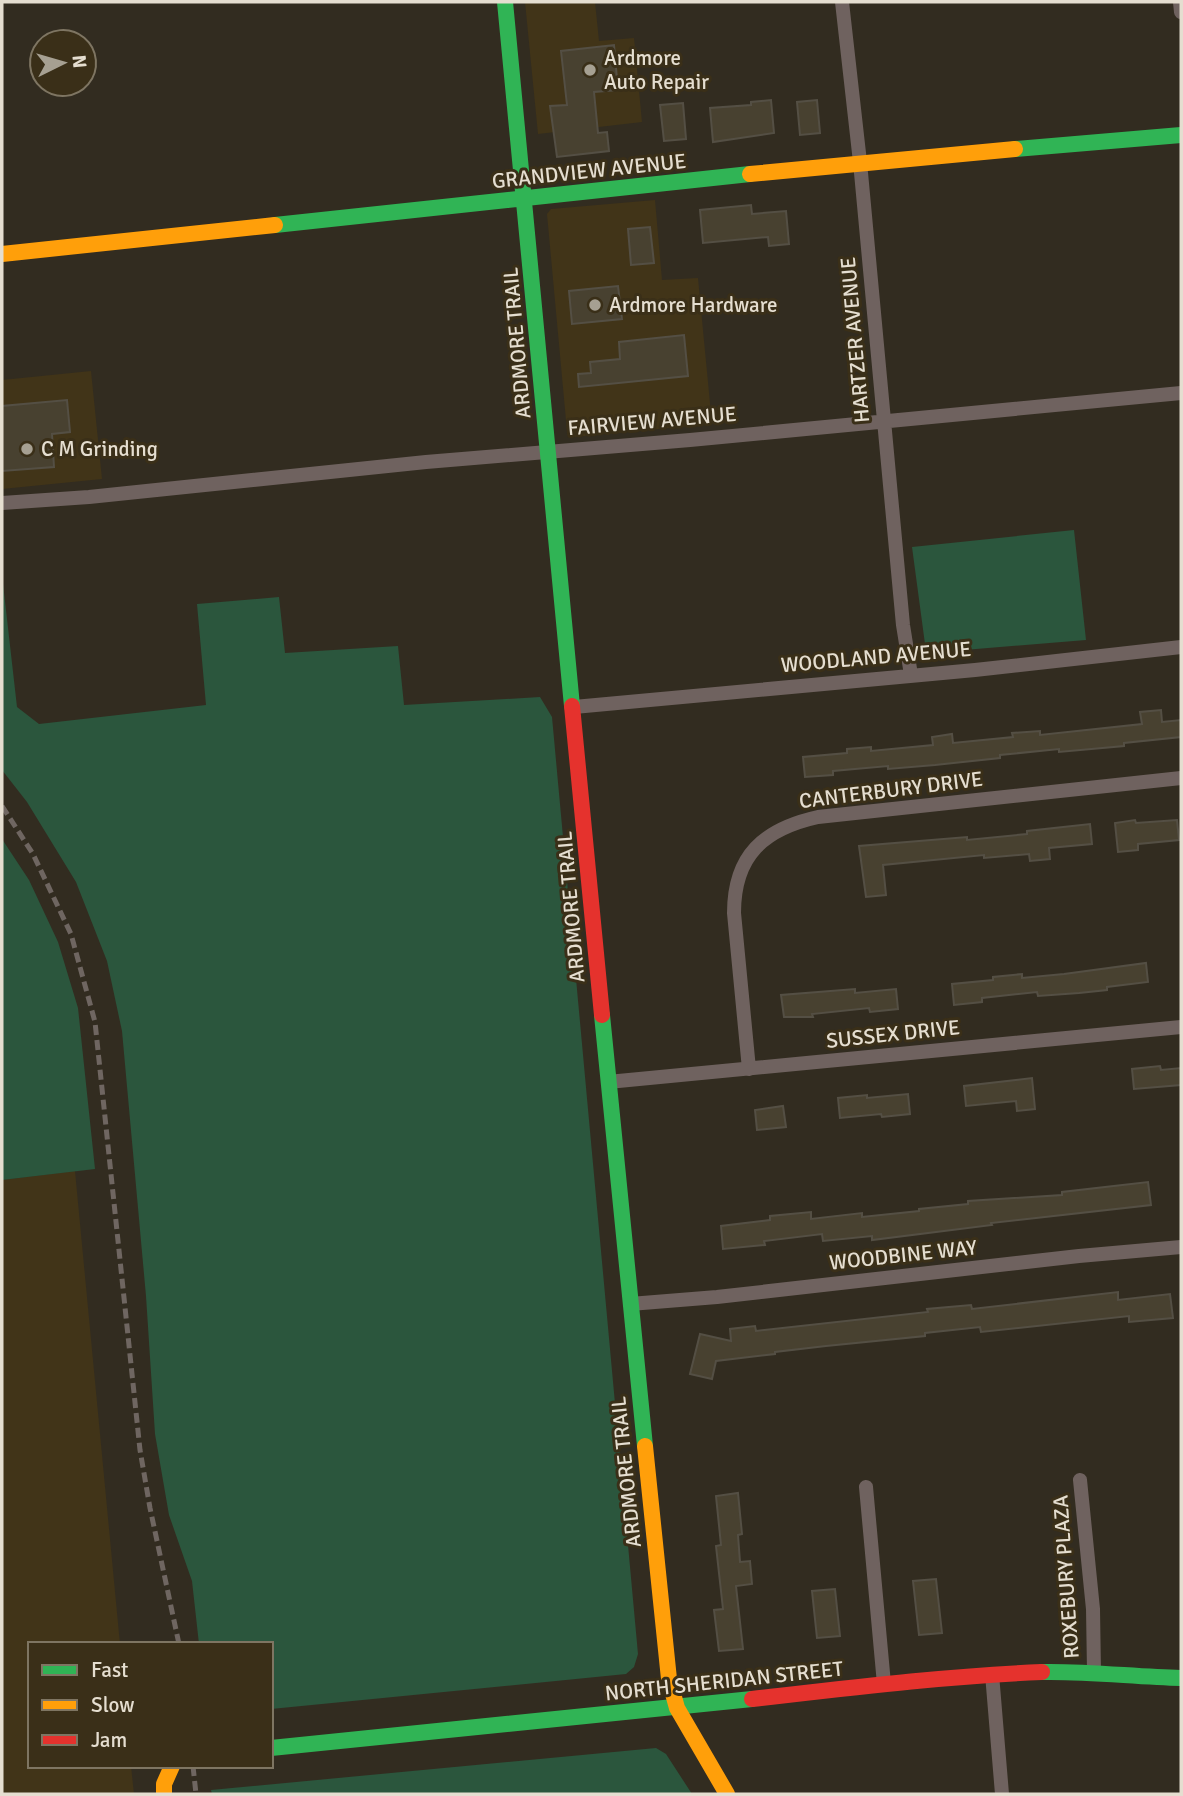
<svg xmlns="http://www.w3.org/2000/svg" width="1183" height="1796" viewBox="0 0 1183 1796" font-family="Signika,sans-serif">
<rect width="100%" height="100%" fill="#322c20"/>
<path fill="#413418" d="M525,2H595L599,41L634,38L642,122L538,134Z
M655,200L662,280L698,278L712,424L573,437L567,431L547,214L551,209Z
M91,371L102,479L2,489V380Z
M75,1171L120,1644H30V1766H131L134,1794H2V1180Z"/>
<path fill="#2b563d" d="M1074,530L1086,640L940,652L925,644L912,547Z
M2,575L17,707L39,724L206,705L197,604L279,597L285,653L398,646L404,705L540,697L552,717L638,1654L634,1667L626,1674L271,1709V1644H199L192,1581L169,1515L155,1434L146,1296L122,1031L107,961L76,882L27,802L2,770Z
M2,839L29,880L58,942L78,1008L95,1169L2,1180Z
M656,1748L666,1754L692,1794H212L211,1790Z"/>
<path fill="#484130" stroke="#544f44" stroke-width="2" d="M614,45L618,90L594,92L598,133L607,132L609,151L557,157L550,106L567,105L561,51Z
M771,100L774,133L713,142L710,108L751,105V102Z
M817,100L820,133L800,135L797,102Z
M683,103L686,139L664,141L660,105Z
M751,205L752,214L786,211L789,244L769,246L768,237L703,243L700,210Z
M650,227L654,263L631,265L628,229Z
M618,286L622,319L572,324L569,291Z
M684,335L688,376L579,387L578,374L591,373L590,362L620,359L619,342Z
M67,400L70,432L52,434L54,467L2,471V406Z
M1161,710L1162,722L1181,720V737L1124,743V746L1059,752V749L1000,755V758L935,765L888,769V766L833,771V775L805,777L803,757L847,753V749L871,747V751L933,745L932,737L952,734L953,743L1013,737L1012,733L1040,731V735L1142,724L1140,712Z
M1135,820L1136,823L1177,820L1179,840L1138,844V850L1118,852L1115,823Z
M1090,824L1092,844L1049,848L1050,859L1030,861L1029,854L984,858V855L883,865L886,895L866,897L859,846L967,837V840L1027,834V831Z
M1146,963L1148,982L1107,987V990L1079,993L1038,996L1037,992L982,998V1002L954,1005L952,984L993,980V977L1022,974V978L1064,974Z
M855,989V993L896,989L898,1009L870,1012L869,1008L812,1014L813,1017H784L781,995Z
M1160,1066L1161,1070L1181,1068V1085L1134,1089L1132,1069Z
M1032,1078L1035,1109L1017,1111L1016,1101L966,1106L964,1086Z
M908,1094L910,1114L882,1117L881,1114L840,1118L838,1098L867,1095V1098Z
M783,1106L786,1127L757,1130L755,1110Z
M1148,1182L1151,1205L991,1223L992,1225L872,1240V1236L823,1241L822,1234L764,1241L765,1245L723,1249L721,1226L770,1220V1216L811,1212V1219L862,1213V1217L919,1211V1209L968,1204V1201L1062,1195V1192Z
M1118,1292V1300L1170,1294L1173,1318L1129,1322V1316L981,1332L980,1327L925,1333V1336L826,1346L775,1352V1354L716,1361L712,1379L690,1374L700,1334L731,1341L730,1329L755,1326L756,1331L928,1312L927,1309L971,1305L972,1309Z
M738,1493L742,1534L738,1535L740,1562L750,1561L752,1584L736,1586L743,1649L719,1651L714,1610L723,1609L716,1546L721,1545L716,1496Z
M936,1579L942,1633L919,1635L913,1581Z
M835,1589L840,1636L817,1638L812,1591Z"/>
<g fill="none" stroke-linecap="round" stroke-linejoin="round">
<path stroke="#6f625f" stroke-width="14" d="M842,2L860,162L903,625L911,675
M1180,2L1181,12
M2,503L89,497L426,462L690,440L1181,393
M574,707L975,670L1181,647
M749,1069L734,913C734,855 764,829 818,817L1181,778
M608,1082L1181,1027
M630,1304L717,1297L1079,1256L1181,1247
M1080,1480L1093,1609L1094,1672
M866,1487L884,1684
M992,1674L1002,1794"/>
<path stroke="#30b455" stroke-width="16" d="M505,2L572,706
M1015,149L1181,135
M275,225L750,174
M602,1015L645,1446
M1042,1672C1089,1671 1135,1677 1181,1678
M271,1748L752,1699"/>
<path stroke="#ff9f0a" stroke-width="16" d="M750,174L1015,149
M2,254L275,225
M645,1446L669,1679L677,1708L727,1794
M164,1794V1784L172,1766"/>
<path stroke="#e5322d" stroke-width="16" d="M572,706L602,1015
M752,1699C848,1688 945,1676 1042,1672"/>
<path stroke="#6f6661" stroke-width="5" stroke-dasharray="10 5" stroke-linecap="butt" d="M2,806L33,854L71,934L95,1022L140,1450L150,1508L179,1644
M193,1766L196,1794"/>
</g>
<g fill="#a6a092" stroke="#3a2f18" stroke-width="2.5">
<circle cx="590" cy="70" r="7"/>
<circle cx="595" cy="305" r="7"/>
<circle cx="27" cy="449" r="7"/>
</g>
<g text-anchor="middle" stroke-width="6" stroke-linejoin="round" paint-order="stroke">
<g font-size="21" fill="#e5ded0" stroke="#3a2f18" text-anchor="start">
<text x="604" y="65">Ardmore<tspan x="604" dy="24">Auto Repair</tspan></text>
<text x="609" y="312">Ardmore Hardware</text>
<text x="41" y="456">C M Grinding</text>
</g>
<g font-size="21" fill="#e5ded0" stroke="#3a2f18">
<text transform="translate(589 171) rotate(-6)" y="7">GRANDVIEW AVENUE</text>
<text transform="translate(855 340) rotate(-95)" y="7">HARTZER AVENUE</text>
<text transform="translate(517 343) rotate(-95)" y="7">ARDMORE TRAIL</text>
<text transform="translate(652 421) rotate(-5)" y="7">FAIRVIEW AVENUE</text>
<text transform="translate(876 657) rotate(-5)" y="7">WOODLAND AVENUE</text>
<text transform="translate(891 790) rotate(-7)" y="7">CANTERBURY DRIVE</text>
<text transform="translate(571 907) rotate(-95)" y="7">ARDMORE TRAIL</text>
<text transform="translate(893 1034) rotate(-6)" y="7">SUSSEX DRIVE</text>
<text transform="translate(903 1255) rotate(-6)" y="7">WOODBINE WAY</text>
<text transform="translate(626 1472) rotate(-96)" y="7">ARDMORE TRAIL</text>
<text transform="translate(1066 1577) rotate(-94)" y="7">ROXEBURY PLAZA</text>
<text transform="translate(724 1681) rotate(-6)" y="7">NORTH SHERIDAN STREET</text>
</g>
</g>
<rect width="1183" height="1796" fill="none" stroke="#e5ded0" stroke-width="7"/>
<rect x="28" y="1642" width="245" height="126" fill="#3a2f18" stroke="#7e7562" stroke-width="2"/>
<rect x="42" y="1665" width="35" height="10" fill="#30b455" stroke="#7e7562" stroke-width="2"/>
<text x="91" y="1677" font-size="21" fill="#e5ded0">Fast</text>
<rect x="42" y="1700" width="35" height="10" fill="#ff9f0a" stroke="#7e7562" stroke-width="2"/>
<text x="91" y="1712" font-size="21" fill="#e5ded0">Slow</text>
<rect x="42" y="1735" width="35" height="10" fill="#e5322d" stroke="#7e7562" stroke-width="2"/>
<text x="91" y="1747" font-size="21" fill="#e5ded0">Jam</text>
<g transform="translate(63 63) rotate(85)"><circle r="33" fill="#3a2f18" stroke="#7e7562" stroke-width="2"/>
<path d="M0-5L12 26L0 18L-12 26Z" fill="#a6a092"/>
<text y="-10" font-size="19" font-weight="bold" text-anchor="middle" fill="#e5ded0">N</text>
</g>
</svg>
